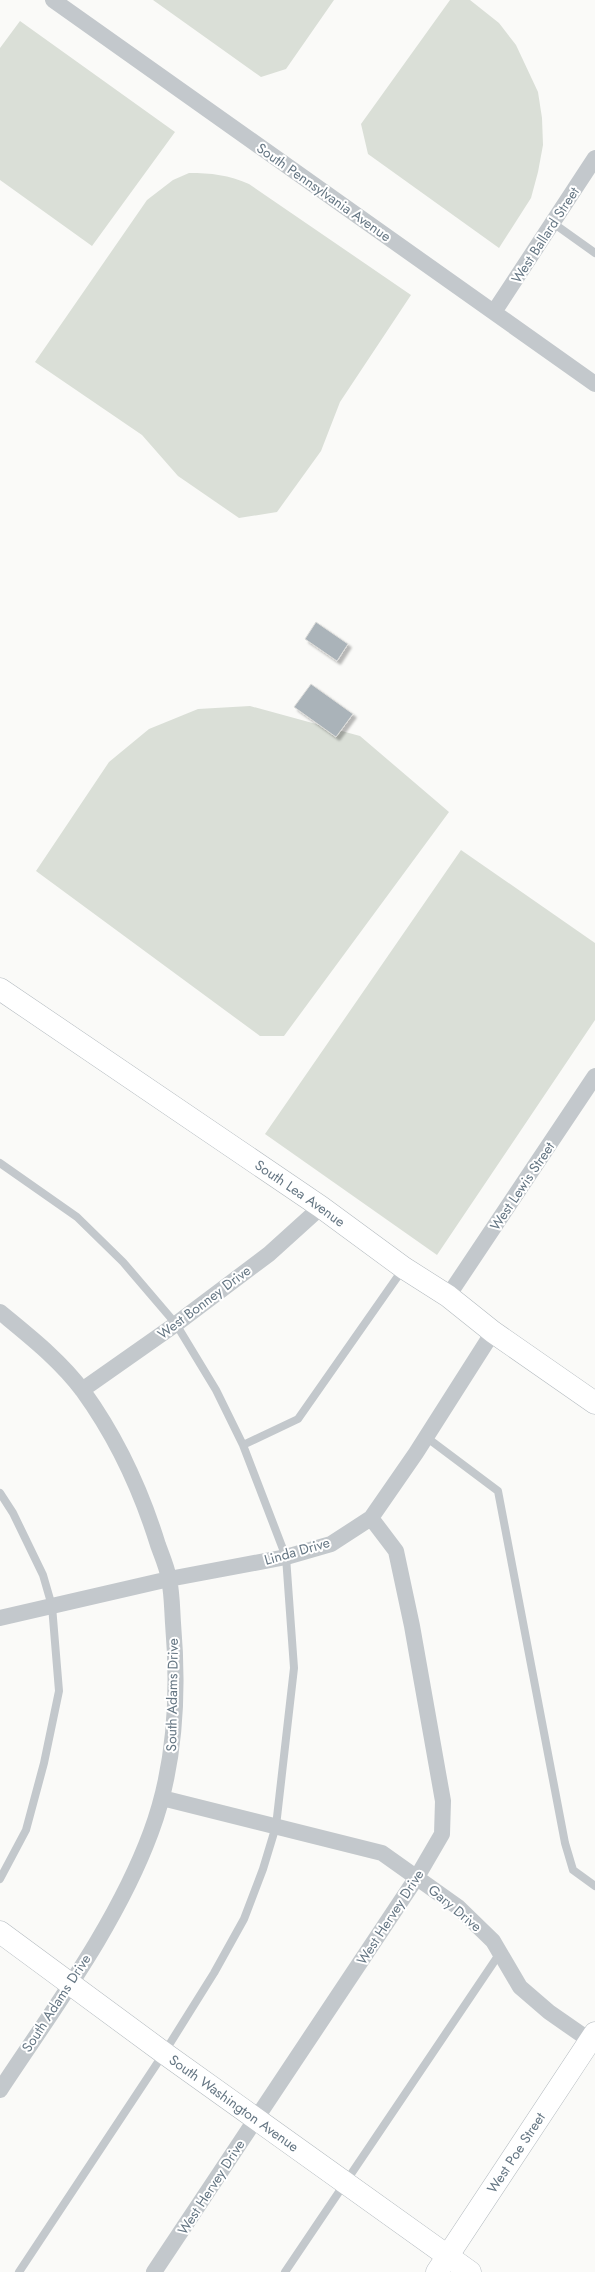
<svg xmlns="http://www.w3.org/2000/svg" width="595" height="2272" viewBox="0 0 595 2272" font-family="Jost,sans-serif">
<defs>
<filter id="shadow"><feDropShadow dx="3.5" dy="3.5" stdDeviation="1" flood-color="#0004"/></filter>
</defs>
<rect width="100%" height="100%" fill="#fafaf8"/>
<path fill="#dadfd7" d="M153,0H334L286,69L261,77Z
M450,0H470L499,23L516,45L538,92L542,118L543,145L538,172L531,198L499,248L368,154L361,124Z
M20,21L175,132L92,246L0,180V48Z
M189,173C211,173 229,175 249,184L411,295L340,402L321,451L277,512L239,518L178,476L142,435L35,362L147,200L173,180Z
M250,706L360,736L449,812L284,1036H260L36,871L109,762L149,729L198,709Z
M461,850L595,943V1020L437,1255L265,1134Z"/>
<path fill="#aab3b9" stroke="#dcdcda" filter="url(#shadow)" d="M316,622L348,644L337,661L305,639Z
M311,684L353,714L336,737L294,707Z"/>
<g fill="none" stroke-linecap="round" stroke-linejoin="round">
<g stroke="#b3babf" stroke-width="23">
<g id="secondary">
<path id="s1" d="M0,989L321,1207L404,1268L448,1296L493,1332L595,1403"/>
<path id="s2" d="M0,1932L164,2053L470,2272"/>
<path id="s3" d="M437,2272L595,2033"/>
</g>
</g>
<path stroke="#c3c8cc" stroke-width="8" d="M553,223L595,253
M0,1163L77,1217L123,1262L176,1324L216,1390L243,1445L286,1557L294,1668L276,1826L263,1869L244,1919L214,1973L164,2053L19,2272
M426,1437L498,1491L565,1843L573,1870L595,1886
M243,1445L298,1419L403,1269
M0,1493L13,1513L43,1575L52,1606L59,1691L44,1763L26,1830L0,1879
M285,2272L500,1953"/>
<path stroke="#c3c8cc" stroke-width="16" d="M53,0L595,384
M494,312L595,158
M448,1296L595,1076
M0,1312C29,1336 60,1360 83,1391C117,1438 141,1490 158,1545C162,1556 167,1567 169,1579C172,1593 172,1608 173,1623C179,1693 176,1765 151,1832C117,1924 54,2008 0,2090
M82,1390L176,1324L269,1254L321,1207
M0,1618L169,1579L286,1557L331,1544L371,1518L416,1453L493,1332
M162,1798L382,1853L458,1907L493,1941L520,1987L549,2012L595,2044
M154,2272L417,1877L442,1834L443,1801L412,1626L396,1551L371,1518"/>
<use href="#secondary" stroke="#fff" stroke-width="22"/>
</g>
<g text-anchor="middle" stroke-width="4" stroke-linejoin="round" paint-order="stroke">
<g font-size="14" fill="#657683" stroke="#fff">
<text transform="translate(324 192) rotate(35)" y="5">South Pennsylvania Avenue</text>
<text transform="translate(545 235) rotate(-57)" y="5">West Ballard Street</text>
<text transform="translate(522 1186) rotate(-56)" y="5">West Lewis Street</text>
<text dy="5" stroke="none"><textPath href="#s1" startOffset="363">South Lea Avenue</textPath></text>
<text transform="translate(204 1302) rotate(-37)" y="5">West Bonney Drive</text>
<text transform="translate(297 1551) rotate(-16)" y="5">Linda Drive</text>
<text transform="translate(172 1695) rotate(-89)" y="5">South Adams Drive</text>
<text transform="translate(455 1908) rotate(40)" y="5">Gary Drive</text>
<text transform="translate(390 1917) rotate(-57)" y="5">West Hervey Drive</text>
<text transform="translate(56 2003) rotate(-57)" y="5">South Adams Drive</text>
<text dy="5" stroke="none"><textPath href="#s2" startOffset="290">South Washington Avenue</textPath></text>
<text dy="5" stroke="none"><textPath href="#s3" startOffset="143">West Poe Street</textPath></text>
<text transform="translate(211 2187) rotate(-57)" y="5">West Hervey Drive</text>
</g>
</g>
</svg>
